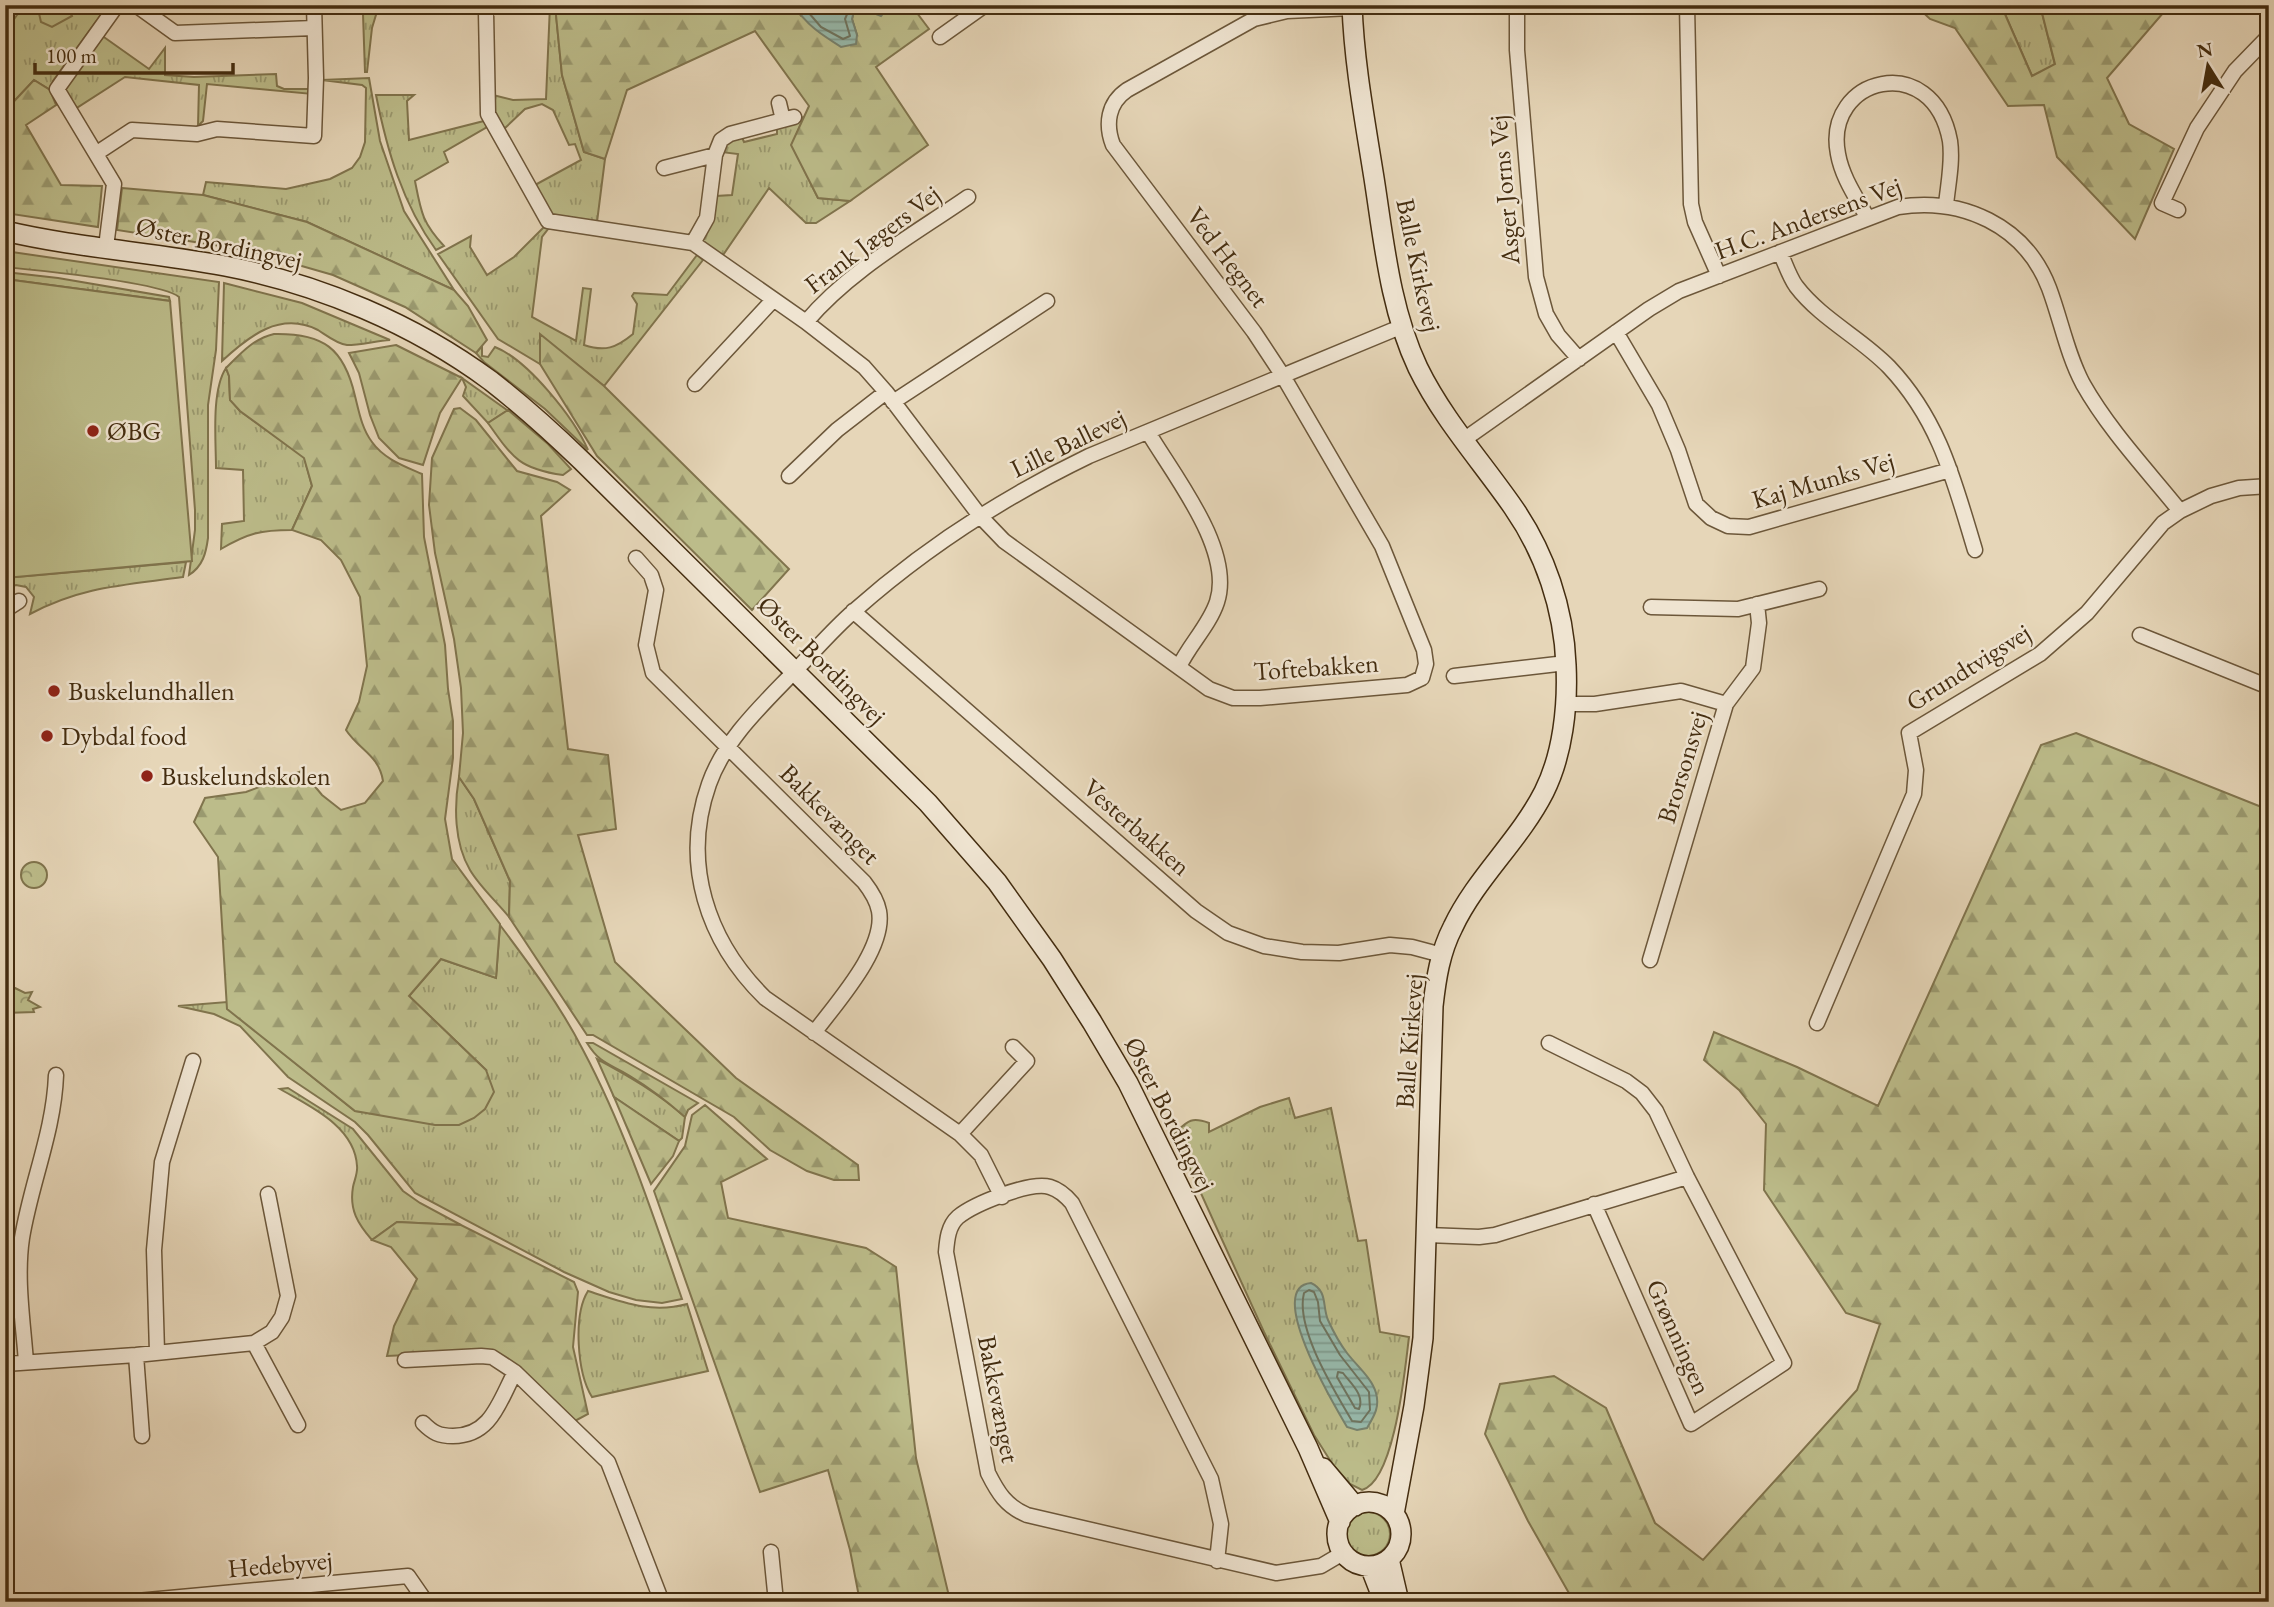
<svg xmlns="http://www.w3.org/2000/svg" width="2274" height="1607" viewBox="0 0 2274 1607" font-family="'EB Garamond',serif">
<defs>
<pattern id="grass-tufts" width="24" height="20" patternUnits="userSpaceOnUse" patternTransform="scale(1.75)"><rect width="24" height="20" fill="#bcbc8a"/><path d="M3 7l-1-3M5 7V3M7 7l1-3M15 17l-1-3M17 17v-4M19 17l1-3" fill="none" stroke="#9a996f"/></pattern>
<pattern id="forest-firs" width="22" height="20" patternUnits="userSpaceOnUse" patternTransform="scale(1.75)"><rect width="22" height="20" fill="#bcbc8a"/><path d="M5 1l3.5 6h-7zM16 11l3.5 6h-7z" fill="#9a996f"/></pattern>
<pattern id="park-crowns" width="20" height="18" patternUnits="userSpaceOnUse" patternTransform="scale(1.75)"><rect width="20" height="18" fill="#bcbc8a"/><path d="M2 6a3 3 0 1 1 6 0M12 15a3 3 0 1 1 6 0" fill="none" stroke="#9a996f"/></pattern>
<pattern id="water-rules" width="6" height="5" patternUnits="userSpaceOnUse" patternTransform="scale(1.75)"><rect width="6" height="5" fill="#97b9ab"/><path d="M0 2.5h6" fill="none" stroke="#7d978a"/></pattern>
</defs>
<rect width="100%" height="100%" fill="#e6d6b8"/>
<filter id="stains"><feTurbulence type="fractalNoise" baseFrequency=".00286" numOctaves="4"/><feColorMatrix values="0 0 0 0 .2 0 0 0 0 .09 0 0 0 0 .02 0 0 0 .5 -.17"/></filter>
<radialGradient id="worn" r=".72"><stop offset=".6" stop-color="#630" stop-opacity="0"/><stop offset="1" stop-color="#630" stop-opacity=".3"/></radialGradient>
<path fill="url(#grass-tufts)" stroke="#80744d" stroke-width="2" d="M24,5H108L53,81L56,105L50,90L34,80L5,111V32Z
M366,5H379L372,28L367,72H365L363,14Z
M550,5H555L562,75L584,152L605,159L597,222L551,215L535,185L581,160L575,144L569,145L553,110L542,104L525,109L503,130L492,110L493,95L513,100L546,99Z
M2001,5H2040L2055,65L2032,76Z
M101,35L149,69L165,48V75L194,77L276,74L277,86L284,89H311L312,94L207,84L203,121L198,126L199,85L125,77L75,109L66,95V84Z
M369,78L380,141L404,211L454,290L307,222L203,195L206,182L286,189L330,179L352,168L360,157L365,142L366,88L362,85L322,80Z
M376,95H414L407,101L409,140L484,121L487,127L444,152L448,162L415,181C421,212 422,222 444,246L436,250C402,203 387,150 376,95Z
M804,117L792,145L818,198L850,201L816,223H806L769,188L721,258L700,243L716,196L732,195L738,154L721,152L724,143L741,135L744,142L777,134V124Z
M544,227L548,229L542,237L532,317L576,341L583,288L591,289L584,345C605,352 616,348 633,334L637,304L632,296L634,293L667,295L697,255L703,260L604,386L540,335V364L498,339L438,254L471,236L470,247L487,275L514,257Z
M5,251L219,282L216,350L208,405V538C206,553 203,566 189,575L195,530V510L179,297C161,282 35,270 5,267Z
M5,272L58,278L169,297L170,301L5,279Z
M224,283L302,303L390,340C376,341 360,345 347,345C337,344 326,335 318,330C280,311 249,336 222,361Z
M482,346V356L488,357L495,347C528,360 574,418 588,450L545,409L484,362L476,353Z
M226,368L229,376L230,399L240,411L304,457L312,486L292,530C261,530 248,533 221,549L222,524L244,521L243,470L216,468C216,441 211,391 226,368Z
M462,378L507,410H508L488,423L463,396L466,387Z
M186,562L183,577C126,585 82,586 30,614L34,597L26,587L16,585L5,589V578Z
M459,777L474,799L510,881L509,917C497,902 480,887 470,870C454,843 454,806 459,777Z
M500,925C530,965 560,1005 583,1050C625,1129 653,1215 682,1299L662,1303L636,1300L609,1292L564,1272L415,1193L368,1135L355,1122L288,1077L240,1026L214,1014L178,1006L227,1002L228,1009L355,1111L375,1113L486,1070L409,996L441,959L496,978Z
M597,1059C629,1076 658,1093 685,1117L682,1138L679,1141L614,1097Z
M288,1088L353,1129L403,1191L420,1203L461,1225L397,1222L372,1240C358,1224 349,1210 353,1187C354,1181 358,1173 357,1166C355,1126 309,1106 280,1089Z
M1289,1098L1295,1118L1331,1108L1358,1241L1366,1240L1380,1332L1409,1337C1405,1368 1395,1481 1362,1490L1350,1484L1333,1465L1314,1435L1264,1332L1174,1134C1187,1122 1190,1116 1209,1123V1132L1260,1107Z
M588,1291C622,1302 651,1314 687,1304L708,1371L592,1397C577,1373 573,1315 588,1291Z
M1346 1534a22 22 0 1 1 44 0a22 22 0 1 1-44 0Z"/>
<path fill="url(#forest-firs)" stroke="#80744d" stroke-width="2" d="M41,5H67L72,16L52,27L41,22L38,9Z
M555,5H794L801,16L857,35L852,19L854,11L860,8L872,14L886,10L885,5H911L929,29L876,67L928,145L850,201L818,198L791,145L809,106L755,31L627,90L605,159L584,152L562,75Z
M1915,5H2001L2032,76L2055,64L2040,5H2170L2107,78L2129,124L2174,149L2135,239L2057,157L2044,105L2008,106L1955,28L1930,19Z
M34,80L50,90L56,105L26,125L61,185L102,186L98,227L5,213V111Z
M122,188L203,195L307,222L454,290L468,306L487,340L476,353L405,307L333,275L246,250L117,230Z
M274,334C323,333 344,348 355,396C359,412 362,429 372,442C384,459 404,466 422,474L424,537L445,645L448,689L453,721V758L445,819L452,859L500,924L496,978L441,959L409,996L486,1070L494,1092L485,1109L474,1118L459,1125H435L355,1111L227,1009L218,857L194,822L205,798L246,792L302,771L322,795L341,810L365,803L383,781C379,755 359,750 346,730L359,702L367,666L360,597L341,560L321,540L292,530L312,486L304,458L240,411L230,400L229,376L226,368C241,353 253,339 274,334Z
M540,334L604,386L789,569L752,610L597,456L540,364Z
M396,345L462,378L440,413L423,465L399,458L379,438L370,415L359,373L349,353Z
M460,408L476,420L517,471L557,482L570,490L541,516L568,749L608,755L616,829L578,835L615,962L736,1078L858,1165L859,1180H834L807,1171L770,1150L734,1117L593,1035H587L509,917L510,881L474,799L459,777L463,733L461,688L454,639L435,553L429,505L432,458L454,409Z
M508,410L548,444L571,469L563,475C519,469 512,457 488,423Z
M2076,733L2269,810V1602H1574L1528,1521L1485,1434L1500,1384L1554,1376L1606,1408L1655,1523L1703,1560L1857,1390L1880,1324L1846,1313L1764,1190L1766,1124L1739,1090L1704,1060L1714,1032L1797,1067L1878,1106L2041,745Z
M587,1043H593L698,1103L688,1110L685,1117C668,1102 650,1088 630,1076C609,1063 601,1065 587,1043Z
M614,1097L679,1141L673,1156L651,1184Z
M705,1105L767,1159L721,1182L728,1218L866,1248L896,1267L916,1458L948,1592V1602H860L850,1550L828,1470L760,1492L654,1191L685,1146L692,1115Z
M397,1222L461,1225L574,1282L578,1292L573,1347L588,1414L573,1422L493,1351L387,1356L394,1326L417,1279L391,1247L372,1240Z"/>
<path fill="url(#park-crowns)" stroke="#80744d" stroke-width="2" d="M21 875a13 13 0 1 1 26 0a13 13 0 1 1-26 0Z
M15,988L25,993L32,992L28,1000L40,1007L33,1009L34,1012L5,1013V1004Z"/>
<path fill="#bcbc8a" stroke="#80744d" stroke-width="2" d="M5,279L170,301L192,561L5,578Z"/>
<path fill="url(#water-rules)" stroke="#76816d" stroke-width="2" d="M794,5H885L886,10L881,16L861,8L854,11L852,19L857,35L856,44L841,47C822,35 806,25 794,5Z
M1311,1283C1328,1291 1322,1306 1328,1320C1333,1331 1340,1344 1347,1353C1356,1365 1372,1378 1376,1393C1380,1407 1374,1416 1367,1428L1357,1430L1347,1427C1336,1408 1263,1287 1311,1283Z"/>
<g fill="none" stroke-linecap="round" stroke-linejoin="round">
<path stroke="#6e735e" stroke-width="2" d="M802,5L821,27L843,39L850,36L845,19L851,5
M1309,1290L1314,1292L1318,1302L1320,1321L1340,1355L1369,1392L1370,1410L1361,1422L1352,1421C1334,1390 1295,1328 1304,1293Z
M1338,1372L1343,1373C1351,1384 1365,1395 1359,1409L1355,1408L1337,1377Z"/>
<g stroke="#6c573a" stroke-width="17">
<path id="street" d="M136,5L175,33L314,28
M492,5L486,12L488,114L548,221L693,243L806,322L864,367L886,392L980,516L1004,541L1209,689L1233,698H1260L1407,685L1422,678L1426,664L1424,650L1382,546L1283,376L1254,332L1113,145C1105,124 1108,103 1127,90L1254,19L1287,11L1352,8
M1517,5V50L1536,277L1546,314L1558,335L1579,359
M1687,5L1691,204L1695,222L1719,276
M2265,5L2269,10
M940,37L985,5
M779,103L783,120
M97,153L132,130L197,134L217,129L314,136L316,78L314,5
M664,168L715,155
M2178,210L2162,203L2197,128L2235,71L2269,36
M1867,217C1856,197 1842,177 1838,154C1823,77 1933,49 1950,141C1953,162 1948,184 1946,205
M693,243L707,218L715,155L721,140L730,134L794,117
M106,247L114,184L57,89L117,5
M1780,252C1785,263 1789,276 1796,286C1821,319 1861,338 1889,367C1940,421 1954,481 1975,550
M806,322C850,270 913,235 968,197
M1616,332L1659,405L1678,450L1696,504L1711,518L1728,526L1749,527L1950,470
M695,384L773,300
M893,402L1047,301
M1148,432C1174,476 1234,550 1217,602C1209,626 1189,645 1179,667
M1462,441L1649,309L1679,291L1898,207C1962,197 2025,225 2049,288C2061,320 2067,354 2083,384C2109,430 2147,470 2180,511
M789,476L837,430L886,392
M636,558L651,575L656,590L646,645L653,673L864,882C871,891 877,900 879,911C886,949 836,1003 814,1033
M1651,607L1738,609L1819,589
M5,610L19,601
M853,611L1196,911L1228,933L1264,946L1302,952L1339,953L1390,945L1412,947L1442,955
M2140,635L2269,687
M1454,676L1566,663
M1566,704H1595L1681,691L1726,704
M1650,960L1726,704L1753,668L1759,623L1757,604
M1817,1023L1914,794L1916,770L1909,733L2040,654L2087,613L2163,523L2180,511L2211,496L2239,488L2269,486
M1549,1043L1626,1081L1642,1093L1656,1111L1687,1177L1784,1363L1691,1424L1594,1204
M960,1134L1027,1061L1013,1047
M1002,1197L981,1155L960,1134L765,998C707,941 681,863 709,784C724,741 760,707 791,675C812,654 832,630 854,611C925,548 1004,497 1089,456L1393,330L1403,328
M1427,1235L1479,1237L1495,1235L1687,1177
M254,1343L298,1425
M157,1352L154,1250L162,1162L193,1061
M136,1355L142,1436
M405,1360L481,1356L492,1357L515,1372L608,1462L662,1602
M26,1362C23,1321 16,1278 22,1238C31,1183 54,1131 56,1075
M5,1364L136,1355L254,1343L272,1332L282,1317L288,1296L268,1194
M423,1423C433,1433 439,1436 453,1436C491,1436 499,1402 515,1372
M771,1552L776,1602
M1217,1561L1221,1524L1211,1479L1072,1203C1066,1196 1060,1190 1050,1187C1030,1181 974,1204 958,1217C948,1226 947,1240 946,1252L988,1473C998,1493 1006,1506 1027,1515L1276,1573L1321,1566L1343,1553
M126,1602L408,1576L426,1602"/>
</g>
<g stroke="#442d10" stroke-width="22">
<path id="secondary" d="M1352,5C1354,63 1365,121 1374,178C1384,242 1390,309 1418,368C1443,419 1481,461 1513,507C1545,553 1564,609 1566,665C1568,706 1563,754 1544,792C1519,841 1476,878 1453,927C1440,952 1436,979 1433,1006L1423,1338L1414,1406L1394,1514
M5,231C77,248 152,252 225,266C319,284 414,324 491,381C523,406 553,433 582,461L928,803L997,882L1052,959L1092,1022L1128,1083L1308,1448L1340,1522
M1323,1468L1355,1506
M1337 1534a32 32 0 1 1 64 0a32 32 0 1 1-64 0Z
M1389,1559L1399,1602
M1370,1566L1384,1602"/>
</g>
<use href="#street" stroke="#efe4d1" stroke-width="14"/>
<use href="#secondary" stroke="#efe4d1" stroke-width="19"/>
</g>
<g fill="#8f2418" stroke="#efe4d1" stroke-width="2.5">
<circle cx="93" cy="431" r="7"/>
<circle cx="54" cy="691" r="7"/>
<circle cx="47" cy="736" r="7"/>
<circle cx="147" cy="776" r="7"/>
</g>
<g text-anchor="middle" stroke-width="5" stroke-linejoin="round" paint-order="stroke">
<g font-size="26" fill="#442d10" stroke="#efe4d1">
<text transform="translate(1504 190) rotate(-95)" y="9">Asger Jorns Vej</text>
<text transform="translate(1808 218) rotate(-20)" y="9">H.C. Andersens Vej</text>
<text transform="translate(872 239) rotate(-37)" y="9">Frank Jægers Vej</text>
<text transform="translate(219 243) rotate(12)" y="9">Øster Bordingvej</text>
<text transform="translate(1228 257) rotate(53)" y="9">Ved Hegnet</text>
<text transform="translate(1419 265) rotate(78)" y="9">Balle Kirkevej</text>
<text transform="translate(1068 443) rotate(-26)" y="9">Lille Ballevej</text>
<text transform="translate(1823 480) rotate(-16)" y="9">Kaj Munks Vej</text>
<text transform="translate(822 660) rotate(45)" y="9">Øster Bordingvej</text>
<text transform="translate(1316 667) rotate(-4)" y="9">Toftebakken</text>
<text transform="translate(1968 667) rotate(-32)" y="9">Grundtvigsvej</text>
<text transform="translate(1682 767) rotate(-73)" y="9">Brorsonsvej</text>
<text transform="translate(830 814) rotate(45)" y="9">Bakkevænget</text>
<text transform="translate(1137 827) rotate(41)" y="9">Vesterbakken</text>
<text transform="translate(1409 1041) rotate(-86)" y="9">Balle Kirkevej</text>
<text transform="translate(1170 1114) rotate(63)" y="9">Øster Bordingvej</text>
<text transform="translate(1679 1337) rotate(66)" y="9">Grønningen</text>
<text transform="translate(999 1399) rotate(79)" y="9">Bakkevænget</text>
<text transform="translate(280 1564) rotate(-5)" y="9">Hedebyvej</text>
</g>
<g font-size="26" fill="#442d10" stroke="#efe4d1" text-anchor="start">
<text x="107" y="440">ØBG</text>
<text x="68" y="700">Buskelundhallen</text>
<text x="61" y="745">Dybdal food</text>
<text x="161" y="785">Buskelundskolen</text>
</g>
</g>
<rect width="2274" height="1607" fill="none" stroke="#e6d6b8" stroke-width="28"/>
<rect x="7" y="7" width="2260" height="1593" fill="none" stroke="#442d10" stroke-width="3.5"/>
<rect x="14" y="14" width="2246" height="1579" fill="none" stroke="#442d10" stroke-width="2"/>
<g transform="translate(2208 66) rotate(349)" stroke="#efe4d1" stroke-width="5" paint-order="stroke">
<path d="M0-5L12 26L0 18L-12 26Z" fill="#442d10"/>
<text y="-10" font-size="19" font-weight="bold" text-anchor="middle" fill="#442d10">N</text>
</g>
<path d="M35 63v10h198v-10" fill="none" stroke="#442d10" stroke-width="3.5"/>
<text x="46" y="63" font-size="21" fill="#442d10" stroke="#efe4d1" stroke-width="5" paint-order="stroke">100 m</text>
<rect width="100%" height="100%" filter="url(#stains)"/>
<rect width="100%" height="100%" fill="url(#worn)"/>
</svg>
